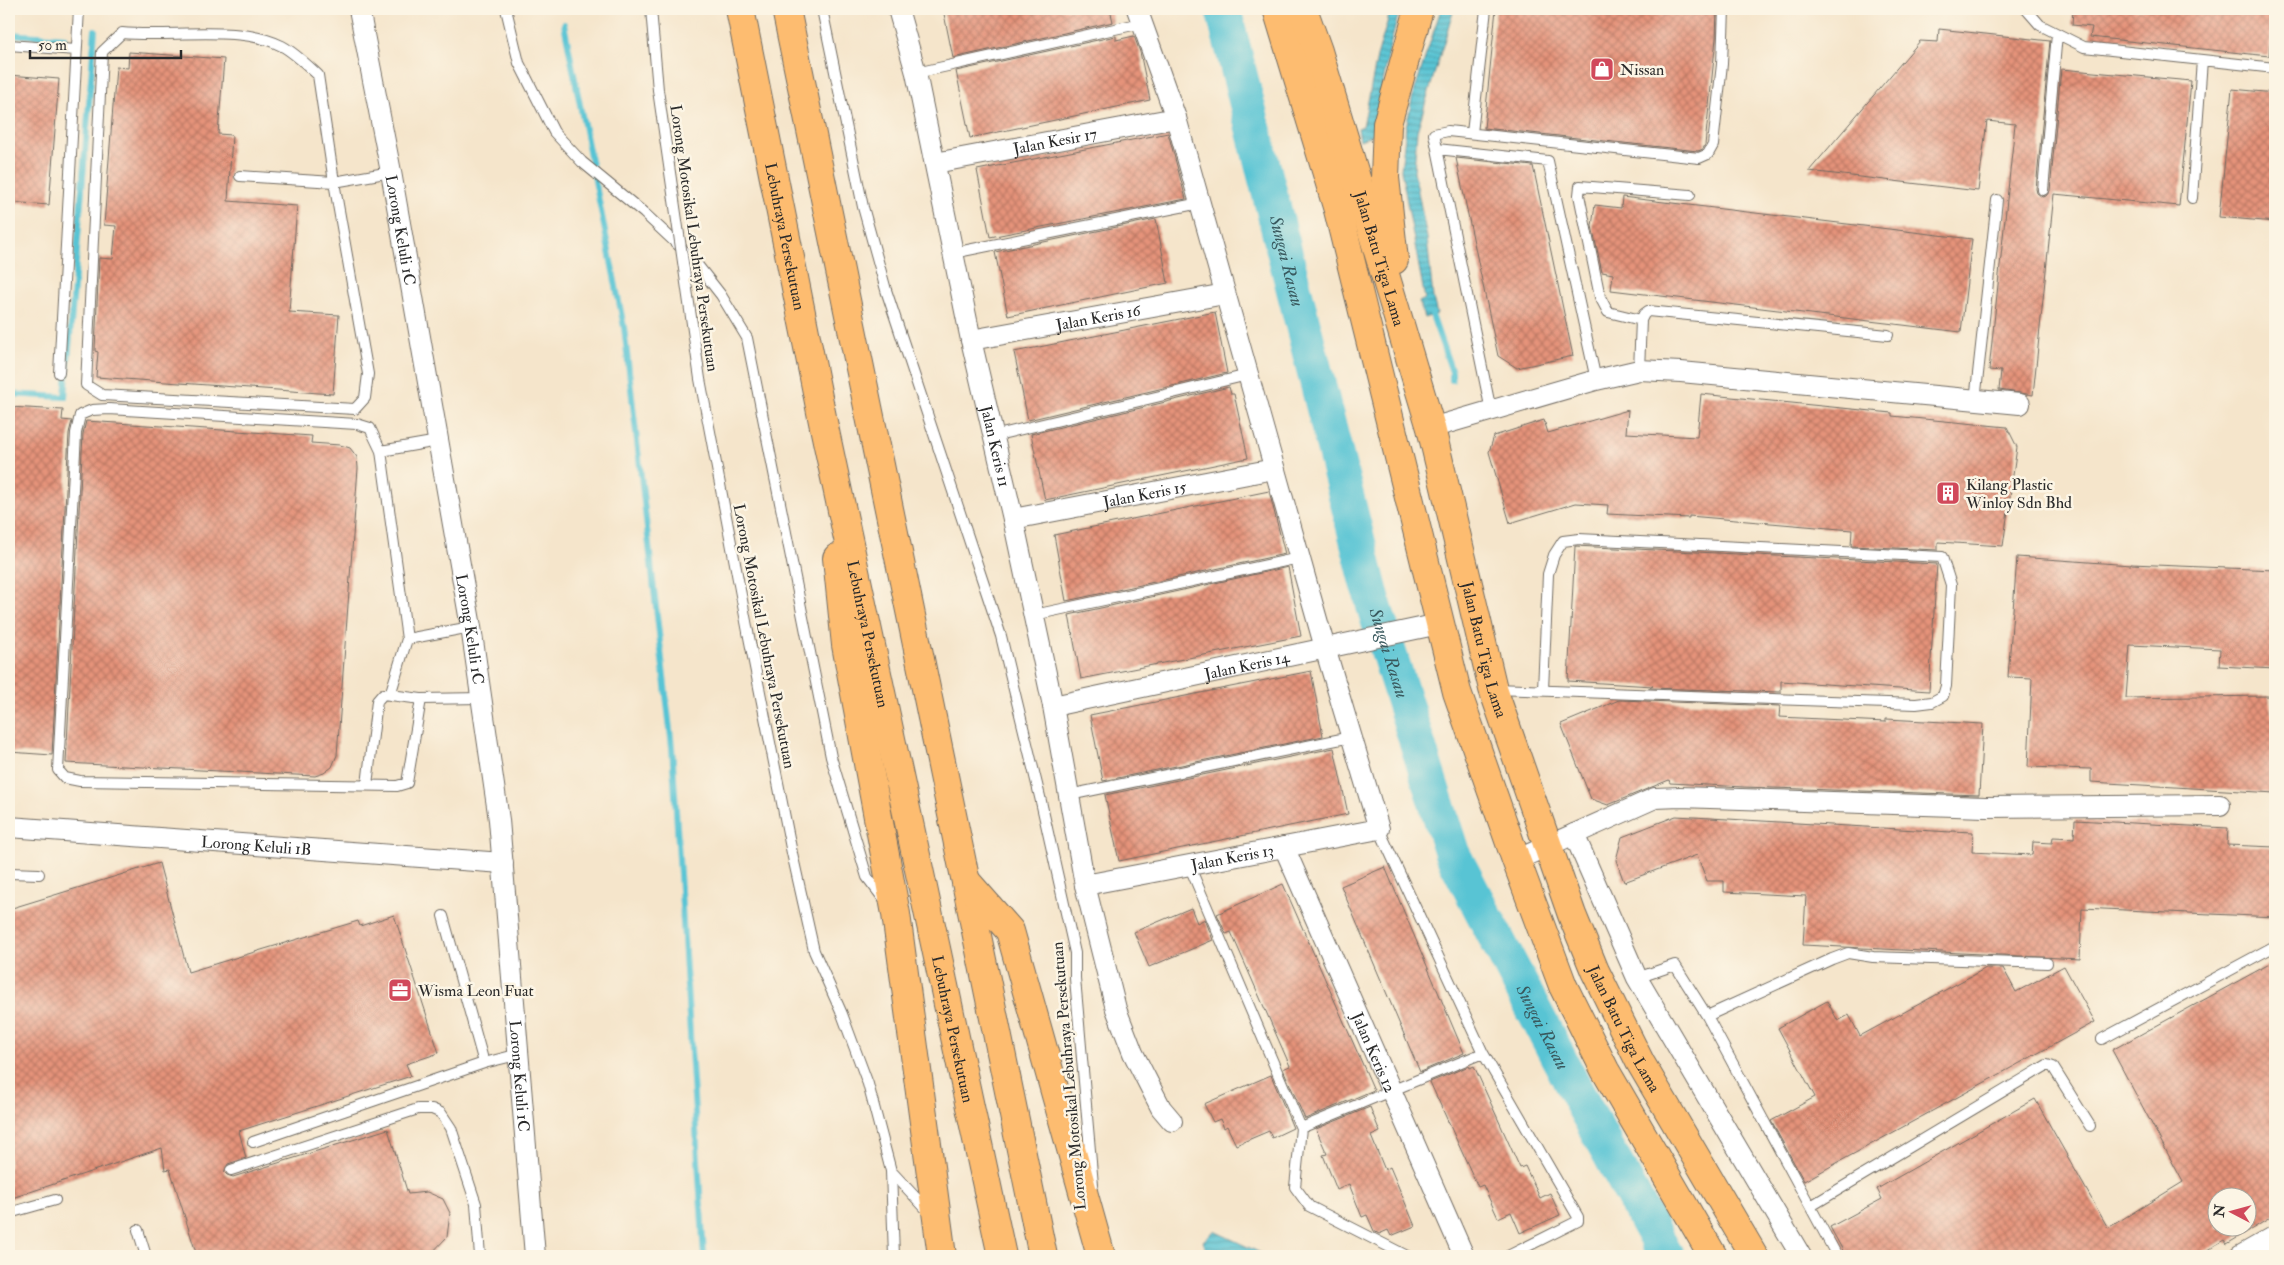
<svg xmlns="http://www.w3.org/2000/svg" width="2284" height="1265" viewBox="0 0 2284 1265" font-family="'IM FELL Double Pica',serif">
<defs>
<pattern id="water-rules" width="6" height="5" patternUnits="userSpaceOnUse" patternTransform="scale(1.25)"><rect width="6" height="5" fill="#59c4d4"/><path d="M0 2.5h6" fill="none" stroke="#4a9fac"/></pattern>
<pattern id="building-cross-hatch" width="8" height="8" patternUnits="userSpaceOnUse" patternTransform="scale(1.25)"><rect width="8" height="8" fill="#e5937a"/><path d="M0 0l8 8M0 8l8-8" fill="none" stroke="#ba7864"/></pattern>
</defs>
<rect width="100%" height="100%" fill="#fcf5e5"/>
<filter id="ink" filterUnits="userSpaceOnUse"><feTurbulence type="fractalNoise" baseFrequency=".02" numOctaves="2"/><feDisplacementMap in="SourceGraphic" scale="10" xChannelSelector="R" yChannelSelector="G"/><feConvolveMatrix kernelMatrix="1 2 1 2 8 2 1 2 1" color-interpolation-filters="sRGB"/></filter>
<filter id="wash" filterUnits="userSpaceOnUse"><feTurbulence type="fractalNoise" baseFrequency=".0096" numOctaves="4" result="noise"/><feDisplacementMap in="SourceGraphic" scale="20" xChannelSelector="R" yChannelSelector="G"/><feGaussianBlur stdDeviation="1.12" result="paint"/><feColorMatrix in="noise" values="0 0 0 0 0 0 0 0 0 0 0 0 0 0 0 0 0 1.4 0 .05"/><feComposite in="paint" operator="in"/></filter>
<g filter="url(#wash)">
<rect width="100%" height="100%" fill="#f5e5cb"/>
<path fill="url(#water-rules)" stroke="#427880" d="M1391,9H1400L1390,46L1373,135L1360,140L1358,128L1363,126L1377,57Z
M1441,9H1454L1417,131L1414,171L1427,238L1433,298L1437,314L1424,318L1419,302L1425,299L1401,170L1406,127L1413,95Z
M1214,1231L1267,1256H1208L1203,1241Z"/>
<g fill="none" stroke-linecap="round" stroke-linejoin="round">
<path stroke="#59c4d4" stroke-width="6" d="M564,24L624,327L672,747L704,1256
M9,34L65,38
M1432,315L1452,372V380
M9,394L65,397L95,30"/>
<path stroke="#59c4d4" stroke-width="36" id="s1" d="M1223,9L1374,606L1452,853L1581,1101L1666,1256"/>
</g>
<g id="blocks">
<path fill="url(#building-cross-hatch)" fill-rule="evenodd" d="M943,9H1110L1113,22L953,58Z
M1496,9H1717L1716,38L1705,145L1703,149L1698,151L1484,128Z
M2073,9H2274L2269,56L2090,37L2092,27L2072,25Z
M1939,29L2050,41L2036,189L2037,193L2042,197L2046,196L2050,191L2061,69L2191,81L2179,206L2054,194L2033,395L1999,390L2001,371L1989,370L2015,124L1987,121L1978,191L1809,171L1920,41L1938,42Z
M1116,36V40L1134,36L1140,52L1150,100L970,138L956,71Z
M129,52L224,59L218,134L232,135L228,201L297,206L289,312L339,315L333,394L96,377L98,352L95,351L99,258L113,259L116,226L104,225L116,67L128,68Z
M9,75L59,79L49,205L9,202Z
M2232,89L2275,93V222L2219,217Z
M1168,133L1186,199L990,237L977,170Z
M1456,158L1533,166L1573,356L1517,368L1498,356Z
M1622,197L1972,239L1961,332L1611,290L1613,274L1602,272L1592,226L1595,205L1621,208Z
M1156,219L1168,283L1008,316L995,252Z
M1215,312L1227,373L1028,420L1014,352Z
M1229,387L1231,394H1234L1248,458L1045,500L1031,434Z
M1701,394L1892,413V416L2007,427L2017,447L2003,546L1938,542V550L1851,546L1852,530L1689,516V518L1607,514L1608,505L1576,503L1510,523L1489,452L1494,436L1544,420L1548,433L1628,410L1626,433L1697,437Z
M9,407L63,410L62,420L72,421L69,433L52,755L9,752Z
M86,421L312,436L311,443L340,445L350,448L357,457L358,468L337,755L332,767L324,773L315,776L66,763L83,434Z
M1269,491L1285,554L1066,601L1054,535Z
M1575,546L1937,564L1929,691L1781,681V692L1649,688L1653,686L1568,681Z
M2017,557L2131,565V564L2275,570V669L2219,666L2220,649L2130,645L2126,698L2269,696L2275,736V793L2091,782V769L2028,767L2032,678L2008,677Z
M1288,567L1301,636L1081,679L1069,615Z
M1311,671L1323,736L1103,781L1090,715Z
M1619,700L1780,706L1779,717L1886,722V719L1983,724L1979,795L1744,787L1670,783L1669,780L1608,805L1591,799L1561,724Z
M1334,748L1348,814L1119,861L1105,795Z
M1676,816L1951,832V831L1973,832L1972,852L2032,855L2033,842L2052,843L2053,837L2074,838L2075,820L2228,828L2227,845L2275,847V917L2082,908L2080,959L1803,945L1806,896L1724,892V881H1707L1697,855L1624,882L1616,860L1622,837Z
M159,863L188,972L358,921L360,926L394,915L439,1053L406,1064L411,1076L239,1131L246,1158L228,1164L224,1172L227,1175L233,1177L388,1129L408,1194L427,1192L443,1199L450,1213L447,1237L429,1256H197L170,1169L165,1170L162,1148L9,1199V909Z
M1385,867L1464,1053L1420,1072L1341,886Z
M1283,884L1374,1090L1305,1119L1283,1069L1290,1066L1231,932L1226,934L1217,914Z
M1191,908L1197,923L1205,919L1213,940L1149,967L1134,932Z
M2275,961V1215L2227,1244L2224,1240L2197,1256H1846L1830,1227L1882,1199L1877,1189L2035,1099L2108,1228L2183,1182L2112,1050ZM2216,1198H2246V1228H2216Z
M2064,966L2095,1022L1804,1181L1771,1121L1815,1097L1778,1028L1827,1001L1838,1021L1849,1015L1860,1036L1986,968H2003L2016,992Z
M1469,1066L1470,1068L1474,1066L1520,1168L1525,1166L1540,1198L1550,1193L1560,1215L1520,1233L1511,1212L1498,1218L1483,1185L1478,1187L1430,1082Z
M1271,1075L1293,1128L1272,1138L1269,1131L1236,1145L1227,1126L1224,1128L1220,1119L1213,1122L1204,1104Z
M1370,1107L1380,1132L1371,1136L1385,1170L1390,1167L1415,1226L1391,1236L1388,1230L1379,1234L1374,1231L1367,1215L1362,1217L1349,1184L1337,1190L1323,1155L1327,1154L1316,1129Z"/>
</g>
</g>
<g filter="url(#ink)">
<use href="#blocks" fill-opacity="0" stroke="#726c63" stroke-width="1"/>
<g fill="none" stroke-linecap="round" stroke-linejoin="round">
<g stroke="#726c63" stroke-width="12">
<path id="service" d="M506,9L519,63L554,132L582,162L644,213L692,258L721,295L747,338L831,757L867,877L886,902
M822,9L863,207L886,290L1001,636L1040,797L1075,953V978L1093,1185
M2026,9L2040,25L2084,47L2275,68
M9,45L76,50
M916,73L1142,23
M1472,133L1486,9
M1437,149L1548,161L1596,380
M240,176L334,182L368,374L365,398L355,409L102,395L86,385L102,52L122,33C170,38 240,24 282,46C295,53 307,65 318,75L334,182L391,172
M2043,190L2057,34
M2192,198L2202,60
M953,253L1200,203
M1641,320L1608,312L1600,297L1579,195L1580,186L1690,195
M1639,370L1641,320L1644,314L1648,311L1888,335
M59,373L79,9
M1975,401L1997,200
M1491,411L1434,134L1448,131L1699,158L1708,154L1713,145L1722,64L1724,9
M993,436L1248,375
M381,451L438,441
M1034,615L1299,558
M748,632L792,853L814,951L842,1014L868,1084L891,1171L894,1256
M407,639L471,627
M1494,689L1916,704L1932,702L1943,696L1946,686L1951,585L1942,557L1579,539L1563,541L1554,555L1548,574L1543,690
M390,695L407,639L381,451L370,428L357,424L109,409L92,410L80,415L76,433L58,770L65,778L80,781L397,786L407,783L421,699
M367,785L377,701L383,694L421,699L482,698
M1069,795L1351,737
M1379,829L1483,1053L1578,1217V1221L1508,1256
M1189,865L1301,1128L1295,1187L1309,1206L1407,1256
M9,873L39,874
M443,916L484,1063
M1637,978L1675,965L1707,1016L1837,1256
M1707,1016L1832,959L1848,953L1873,957L2047,963
M2102,1039L2275,946
M1301,1128L1483,1053
M253,1142L484,1063L520,1054
M231,1170L418,1109H432L441,1113L451,1128L476,1204L480,1256
M891,1171L929,1212
M1811,1206L2047,1065L2053,1067L2090,1126
M9,1213L55,1200
M138,1230L146,1256"/>
</g>
<g stroke="#726c63" stroke-width="22">
<g id="minor">
<path id="s2" d="M359,9L391,172L471,627L499,820L535,1256"/>
<path id="s3" d="M898,9L916,73L971,340L1013,519L1053,706L1085,885L1116,1009L1133,1053L1161,1108L1172,1121"/>
<path id="s4" d="M935,163L1176,118"/>
<path id="s5" d="M971,340L1225,294"/>
<path d="M1431,428L1596,380L1639,370L1681,372L2020,404"/>
<path id="s6" d="M1013,519L1274,469"/>
<path id="s7" d="M1053,706L1439,624"/>
<path id="s8" d="M9,827L503,863"/>
<path d="M1574,834L1637,978L1801,1256"/>
<path id="s9" d="M1284,847L1464,1256"/>
<path d="M1516,860L1655,798L1680,797L1985,807L2220,805"/>
<path id="s10" d="M1085,885L1379,829L1325,648L1176,118L1137,9"/>
<path d="M2240,1256L2275,1236"/>
</g>
</g>
<g stroke="#726c63" stroke-width="30">
<g id="primary">
<path d="M1277,9L1338,210L1457,692L1516,860L1563,986L1605,1070L1713,1256"/>
<path id="s11" d="M1303,9L1318,51L1431,428L1493,689L1572,915L1595,971L1640,1062L1754,1256"/>
<path d="M1394,260L1385,178L1387,124L1419,9"/>
</g>
</g>
<g stroke="#726c63" stroke-width="30">
<g id="trunk">
<path id="s12" d="M740,9L823,422L1002,1256"/>
<path d="M786,9L1043,1256"/>
<path d="M837,558L846,645L896,914L942,1256"/>
<path d="M966,881L1010,931L1101,1256"/>
</g>
</g>
<use href="#service" stroke="#fff" stroke-width="10"/>
<use href="#minor" stroke="#fff" stroke-width="20"/>
<use href="#primary" stroke="#fdbc6f" stroke-width="28"/>
<use href="#trunk" stroke="#fdbc6f" stroke-width="28"/>
<g stroke="#726c63" stroke-width="12" stroke-linecap="butt">
<path id="service-bridge" d="M651,9L658,90L700,379L748,632"/>
</g>
<use href="#service-bridge" stroke="#fff" stroke-width="10"/>
</g>
</g>
<defs>
<g id="shop-square" transform="scale(1.25)"><rect x="-9" y="-9" width="18" height="18" rx="4" fill="#d1495b" stroke="#fcf5e5"/><path d="M-5-2.5h2.3a2.7 3.5 0 0 1 5.4 0H5L5.5 6h-11ZM-1.5-2.5h3a1.5 2.3 0 0 0-3 0Z" fill="#fff"/></g>
<g id="building-square" transform="scale(1.25)"><rect x="-9" y="-9" width="18" height="18" rx="4" fill="#d1495b" stroke="#fcf5e5"/><path d="M-4-6H4V6H1V3H-1V6H-4ZM-2.5-4.3h1.7v1.8h-1.7ZM.8-4.3h1.7v1.8H.8ZM-2.5-1h1.7V.8h-1.7ZM.8-1h1.7V.8H.8Z" fill="#fff"/></g>
<g id="office-square" transform="scale(1.25)"><rect x="-9" y="-9" width="18" height="18" rx="4" fill="#d1495b" stroke="#fcf5e5"/><path d="M-6-3h4V-5.5h4V-3h4V5H-6ZM-1-4.5V-3h2v-1.5ZM-6 0V1H6V0Z" fill="#fff"/></g>
</defs>
<g fill-rule="evenodd">
<use href="#shop-square" x="1602" y="69"/>
<use href="#building-square" x="1948" y="493"/>
<use href="#office-square" x="400" y="990"/>
</g>
<g text-anchor="middle" stroke-width="5" stroke-linejoin="round" paint-order="stroke">
<g font-size="16" fill="#2b2b2b" stroke="#fcf5e5" text-anchor="start">
<text x="1620" y="75">Nissan</text>
<text x="1966" y="490">Kilang Plastic<tspan x="1966" dy="18">Winloy Sdn Bhd</tspan></text>
<text x="418" y="996">Wisma Leon Fuat</text>
</g>
<g font-size="16" fill="#2b2b2b" stroke="#fcf5e5">
<text dy="6" stroke="none"><textPath href="#s4" startOffset="122">Jalan Kesir 17</textPath></text>
<text dy="6" stroke="none"><textPath href="#s2" startOffset="225">Lorong Keluli 1C</textPath></text>
<text dy="6" stroke="none"><textPath href="#s12" startOffset="232">Lebuhraya Persekutuan</textPath></text>
<text transform="translate(695 238) rotate(82)" y="6">Lorong Motosikal Lebuhraya Persekutuan</text>
<text dy="6" stroke="none"><textPath href="#s11" startOffset="261">Jalan Batu Tiga Lama</textPath></text>
<text dy="6" stroke="none"><textPath href="#s5" startOffset="129">Jalan Keris 16</textPath></text>
<text dy="6" stroke="none"><textPath href="#s3" startOffset="448">Jalan Keris 11</textPath></text>
<text dy="6" stroke="none"><textPath href="#s6" startOffset="134">Jalan Keris 15</textPath></text>
<text dy="6" stroke="none"><textPath href="#s2" startOffset="630">Lorong Keluli 1C</textPath></text>
<text dy="6" stroke="none"><textPath href="#s12" startOffset="638">Lebuhraya Persekutuan</textPath></text>
<text transform="translate(765 636) rotate(79)" y="6">Lorong Motosikal Lebuhraya Persekutuan</text>
<text dy="6" stroke="none"><textPath href="#s11" startOffset="666">Jalan Batu Tiga Lama</textPath></text>
<text dy="6" stroke="none"><textPath href="#s7" startOffset="198">Jalan Keris 14</textPath></text>
<text dy="6" stroke="none"><textPath href="#s8" startOffset="248">Lorong Keluli 1B</textPath></text>
<text dy="6" stroke="none"><textPath href="#s10" startOffset="150">Jalan Keris 13</textPath></text>
<text dy="6" stroke="none"><textPath href="#s12" startOffset="1042">Lebuhraya Persekutuan</textPath></text>
<text dy="6" stroke="none"><textPath href="#s11" startOffset="1071">Jalan Batu Tiga Lama</textPath></text>
<text dy="6" stroke="none"><textPath href="#s9" startOffset="224">Jalan Keris 12</textPath></text>
<text dy="6" stroke="none"><textPath href="#s2" startOffset="1080">Lorong Keluli 1C</textPath></text>
<text transform="translate(1068 1076) rotate(-95)" y="6">Lorong Motosikal Lebuhraya Persekutuan</text>
</g>
<g font-size="18" font-style="italic" fill="#39595e" stroke="#fcf5e5">
<text dy="6" stroke="none"><textPath href="#s1" startOffset="260">Sungai Rasau</textPath></text>
<text dy="6" stroke="none"><textPath href="#s1" startOffset="665">Sungai Rasau</textPath></text>
<text dy="6" stroke="none"><textPath href="#s1" startOffset="1071">Sungai Rasau</textPath></text>
</g>
</g>
<rect width="2284" height="1265" fill="none" stroke="#fcf5e5" stroke-width="30"/>
<g transform="translate(2232 1212) rotate(276)"><circle r="24" fill="#fcf5e5" stroke="#a8a49b"/>
<path d="M0-4L9 19L0 12L-9 19Z" fill="#d1495b"/>
<text y="-8" font-size="14" font-weight="bold" text-anchor="middle" fill="#2b2b2b">N</text>
</g>
<path d="M30 50v8h151v-8" fill="none" stroke="#2b2b2b" stroke-width="2.5"/>
<text x="38" y="50" font-size="15" fill="#2b2b2b" stroke="#fcf5e5" stroke-width="4" paint-order="stroke">50 m</text>
</svg>
